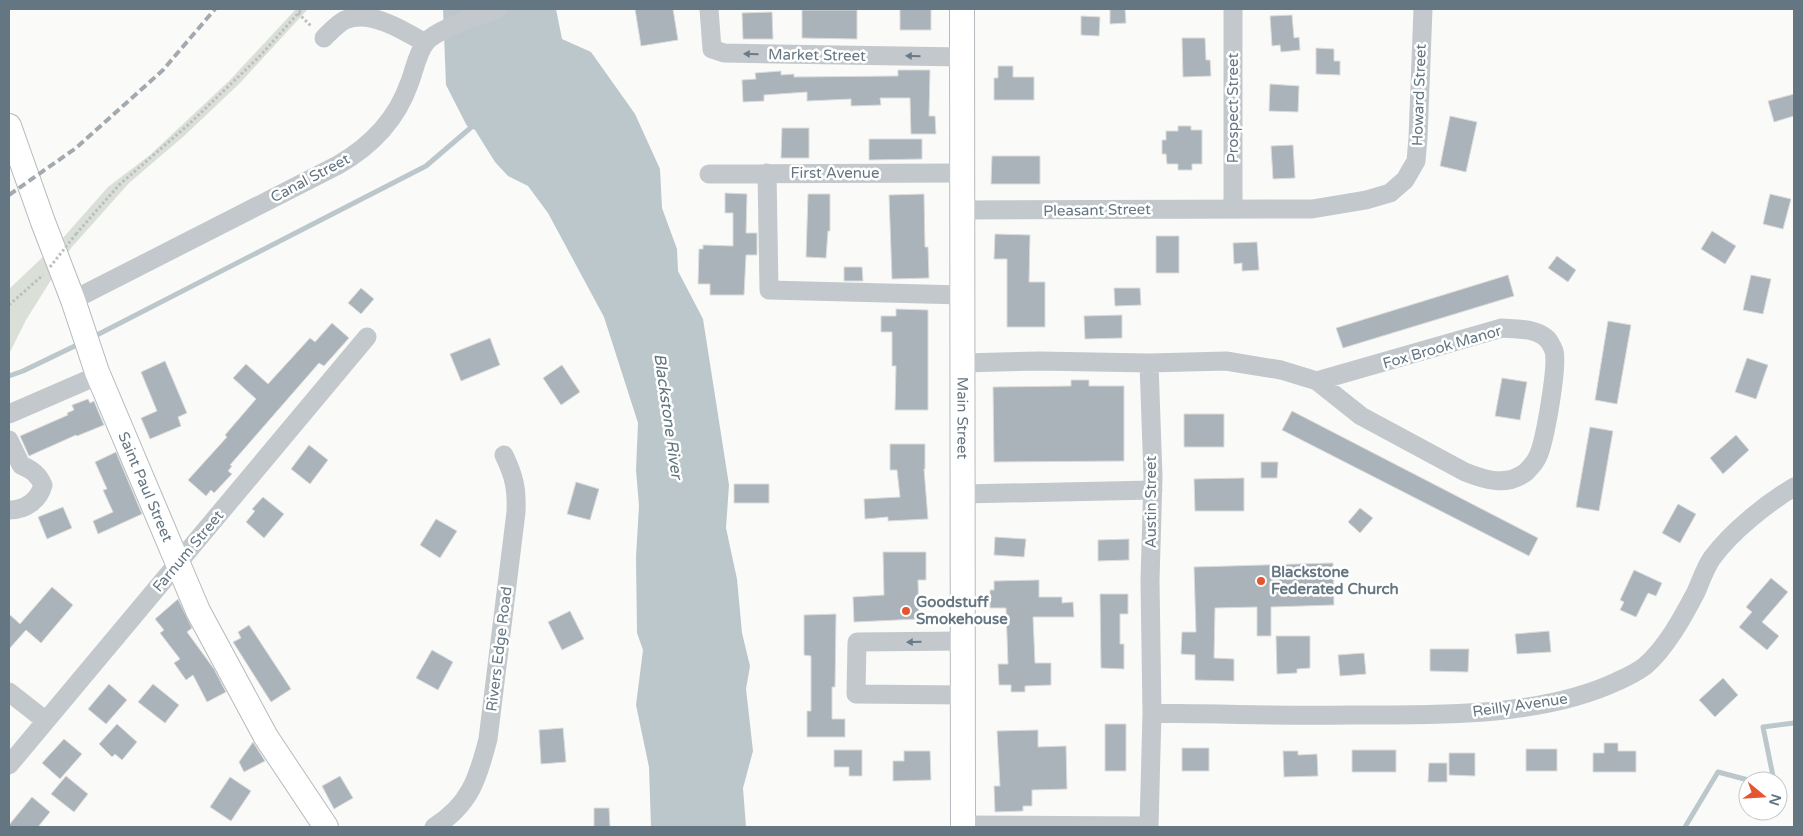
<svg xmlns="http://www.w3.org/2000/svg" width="1803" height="836" viewBox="0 0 1803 836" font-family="'Varela Round',sans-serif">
<rect width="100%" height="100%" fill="#fafaf8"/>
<path fill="#dadfd7" d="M296,9H308L240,83L184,136L129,183L71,248L26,320L9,354V289L62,239L108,187L150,155L229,81Z"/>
<path fill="#bbc7cb" d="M443,9H556L562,39L591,52L635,114L660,169L662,208L677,249L678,271L703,319L729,485L726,528L737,579L742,633L750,666L746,689L753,751L743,788L746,827H651L649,767L636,705L643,650L637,633L636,557L639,506L636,470L638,423L604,317L548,213L528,186L508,176L495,162L475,130L467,126L446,85Z"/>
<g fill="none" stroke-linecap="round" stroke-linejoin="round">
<path stroke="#bbc7cb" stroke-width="5" d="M93,337L426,166L475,124
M9,376L23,371L81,343
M1774,781L1763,727L1794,723
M1685,827L1718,772L1752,781"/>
</g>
<path fill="#aab3b9" stroke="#dcdcda" d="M635,9H673L678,40L641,46Z
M900,9H931V30H900Z
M1110,9H1125L1126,23L1110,24Z
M802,10H857V39L802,38Z
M772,12L773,39H743L742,13Z
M1292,15L1294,38L1299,37L1300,50L1281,52L1280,45L1272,46L1270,16Z
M1081,16L1100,17L1099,36L1081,35Z
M1182,38H1205L1206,60H1210L1211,76L1183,77Z
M1316,48L1334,49V61H1340V75L1316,74Z
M998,66H1013V77H1034V100H994V78H998Z
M898,70H930L929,116H935L936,134H911L910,98H880L881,105L851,106V99L807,101V92L764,95V101L743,102L742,80L756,79L755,73L781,71V75L794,74V77L898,76Z
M1270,84L1299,86L1298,112L1269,111Z
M1794,94V116L1774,122L1768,101Z
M1450,116L1477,122L1466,172L1440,166Z
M1178,126H1191V130H1202V164H1192V170H1178V164H1167L1166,154H1162V140H1166V131H1178Z
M782,128H809V158H781Z
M869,139H922V159L869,160Z
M1293,145L1295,178L1273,179L1271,146Z
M992,156H1040V184H991Z
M725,193L747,194L746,233H757V255H746L744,295H710V284H698L699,249H703V245L733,246V213H725Z
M808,194H830V231H828L826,258L806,257Z
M924,194L925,247H928L929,278L892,279L889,195Z
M1770,194L1791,199L1783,229L1763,224Z
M1712,231L1736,246L1725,264L1701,249Z
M995,234L1030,235L1029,282H1045V327H1007V259H994Z
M1156,236H1179V273H1156Z
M1257,242L1259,270L1242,271V263L1234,264L1233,243Z
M1557,256L1576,270L1568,282L1548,268Z
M844,267H862L863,281H844Z
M1508,275L1514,296L1343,348L1336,328Z
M1751,275L1771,279L1763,314L1743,310Z
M361,288L374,299L361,314L348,303Z
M1114,288H1140L1141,305L1115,306Z
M896,309L928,310V410H895L896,366H892V332H881V316H896Z
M1122,315V338L1085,339L1084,316Z
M1608,321L1631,325L1617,404L1595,400Z
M332,323L349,338L324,366L319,363L230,465L232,466L228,471L232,474L214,493L211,490L206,496L188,480L227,437L225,435L256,399L233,378L246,364L268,384L310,338L315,342Z
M490,338L500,365L461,381L450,354Z
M1747,358L1768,365L1756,399L1735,392Z
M165,361L187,413L178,417L181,426L150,439L141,418L157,411L141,372Z
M562,365L580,392L561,405L543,378Z
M1502,378L1527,382L1520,420L1495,416Z
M1071,380H1089V386H1124V461L994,462L993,387L1071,386Z
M88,399L90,403L94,401L104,425L77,436L76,435L29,456L20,436L68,415L67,413L74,410L72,405Z
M1292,411L1538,538L1529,556L1282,430Z
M1184,414H1224V447H1184Z
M1590,427L1613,431L1599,511L1576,507Z
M1736,435L1749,450L1723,474L1710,458Z
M890,444H925V469H924L928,519L888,521V517L865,519L864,499L900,497L897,470H890Z
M309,445L328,460L310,484L291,469Z
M116,452L142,514L98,534L93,521L113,512L103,490L107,489L95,462Z
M1261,462H1278L1277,478H1261Z
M1244,478V511H1195L1194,479Z
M576,482L599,489L590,520L567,514Z
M734,484H769V503H734Z
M263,497L284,514L264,538L246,522L255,511L252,509Z
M1678,504L1696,514L1680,543L1662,533Z
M63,507L72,528L47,539L38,517Z
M1360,508L1373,518L1360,533L1348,522Z
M436,519L457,531L440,558L420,545Z
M995,537L1026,539L1024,557L994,555Z
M1129,539V560L1098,561V540Z
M883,552H926V580H918L919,619L854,622L853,597L884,595Z
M1333,563L1334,605L1271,607V636H1257V607L1215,608L1214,658L1234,659V681L1195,680V655L1181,654L1182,632H1196L1194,567Z
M1634,570L1662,583L1656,596L1648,593L1636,617L1620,610L1624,602L1620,600Z
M1771,578L1788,592L1762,622L1779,636L1767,650L1739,627L1752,612L1746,607Z
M1039,580V597H1062V603L1073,602L1074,617H1033L1035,663H1051V685L1025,686V692H1011V685H999L998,664H1008L1006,608H990V590H994V581Z
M52,587L73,605L41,643L26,630L9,649V614L20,624Z
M1100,594H1128V614H1120V644H1124V669L1101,668Z
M178,599L192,628L187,632L214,669L226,692L207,702L193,675L186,680L174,663L180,659L160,633L164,630L155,619Z
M570,611L584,639L562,650L548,622Z
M836,614L835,687H832V719H845V737H807V711H811V656L804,655V615Z
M249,625L291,689L271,702L233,642L241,638L238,632Z
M1549,631L1551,652L1517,654L1515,634Z
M1276,636H1310V668L1297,669V673L1277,674Z
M1430,649H1469L1468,672L1430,671Z
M432,650L453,662L438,690L416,678Z
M1364,653L1366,674L1340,676L1338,655Z
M1723,678L1738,695L1715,717L1699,700Z
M109,684L127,700L106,724L88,709Z
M153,684L179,705L165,723L138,702Z
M117,724L137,742L122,760L115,754L112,757L99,744Z
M1105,724H1126V771H1105Z
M563,728L566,762L541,764L539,730Z
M1038,730V747L1066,746L1067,789L1032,790V806H1023V811L995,812L994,786H1000L997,731Z
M64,739L82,754L60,779L42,763Z
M253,742L265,761L244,772L239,762Z
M1604,743H1618V751H1636V772H1593V753H1604Z
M1182,748H1209V771H1182Z
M1526,749H1557V771H1526Z
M834,750H862V776H849V767H834Z
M1352,750H1396V772H1352Z
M904,751H930L931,780L893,781V761H904Z
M1283,751H1298V755L1317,754L1318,776L1284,777Z
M1449,753H1475V776L1449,775Z
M1429,763H1447V782H1428Z
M66,776L88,794L74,812L51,794Z
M340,776L353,798L334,809L322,786Z
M230,777L251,791L231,821L210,807Z
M32,797L50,812L38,827H9V825Z
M594,808H609L610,827H594Z"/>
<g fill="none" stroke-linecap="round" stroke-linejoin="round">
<g stroke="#b5babe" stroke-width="26">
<g id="major">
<path id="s1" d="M962,9L963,827"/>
<path id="s2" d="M9,126L43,222L73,300L97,372L198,611L266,737L326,827"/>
</g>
</g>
<path stroke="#bbbfc2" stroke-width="3" stroke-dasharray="2.5 2.5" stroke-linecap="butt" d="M298,13L312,27
M76,234L119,185L187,126L259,57L302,9
M9,305L43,275"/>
<path stroke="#c3c8cc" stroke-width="19" d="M709,9L712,49L724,53L962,57
M1233,9V208
M324,38C330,32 337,24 345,20C370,9 405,31 425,43
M767,173L769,290L963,295
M709,174L961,173
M961,210L1312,209L1366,200L1390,193L1405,180L1416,161L1418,138L1423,9
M73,300L338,165C371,146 396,121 409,84C414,72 417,53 426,42C438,28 480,16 498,9
M963,363L1039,361L1149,363L1153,477L1150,581L1152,713L1149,827
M1149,363L1226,361L1281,370L1317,381L1361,416L1465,472C1485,480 1507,487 1526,472C1530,468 1536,461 1538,456C1545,441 1558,366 1554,351C1553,348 1549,340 1546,338C1535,328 1516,329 1502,328L1317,381
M9,414L99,375
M9,440L21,465C32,470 38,474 43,485C39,500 26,510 9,510
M963,494L1153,490
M963,641L857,642L856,694L963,695
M9,692L46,721
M1152,713C1217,714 1282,716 1348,715C1433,715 1540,718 1618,681C1627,677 1637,672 1645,666C1666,648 1683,617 1696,592C1701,581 1705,568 1712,558C1732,531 1766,504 1794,487
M9,765L367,337
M963,825L1148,826
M434,827C470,805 478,778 488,739L516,512C517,488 514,476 504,455"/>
<use href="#major" stroke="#fff" stroke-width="24"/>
<path stroke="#a2aab0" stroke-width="4" stroke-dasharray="8 4" stroke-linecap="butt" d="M9,195L76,148L163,70L215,9"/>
<path stroke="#bbbfc2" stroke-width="3" stroke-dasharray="2.5 2.5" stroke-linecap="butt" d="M50,267L76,234"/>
</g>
<defs><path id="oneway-solid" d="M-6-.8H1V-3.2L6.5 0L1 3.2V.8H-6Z" transform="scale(1.25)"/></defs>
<g fill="#6a7a87">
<use href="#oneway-solid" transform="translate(751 54) rotate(-179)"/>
<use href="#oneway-solid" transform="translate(913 56) rotate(-179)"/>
<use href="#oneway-solid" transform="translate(914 642) rotate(179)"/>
</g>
<g fill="#e4572e" stroke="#fff" stroke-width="2">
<circle cx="1261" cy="581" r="5"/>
<circle cx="906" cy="611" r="5"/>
</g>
<g text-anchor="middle" stroke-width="5" stroke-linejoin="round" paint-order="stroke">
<g font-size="15" fill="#657683" stroke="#fff">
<text transform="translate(817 55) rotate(1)" y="5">Market Street</text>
<text transform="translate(1419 95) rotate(-88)" y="5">Howard Street</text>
<text transform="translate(1233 108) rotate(-90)" y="5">Prospect Street</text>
<text x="835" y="178">First Avenue</text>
<text transform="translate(310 178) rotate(-28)" y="5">Canal Street</text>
<text transform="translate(1097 210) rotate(-1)" y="5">Pleasant Street</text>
<text transform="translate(1442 347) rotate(-16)" y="5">Fox Brook Manor</text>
<text dy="5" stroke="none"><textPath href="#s1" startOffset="409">Main Street</textPath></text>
<text dy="5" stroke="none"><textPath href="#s2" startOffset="386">Saint Paul Street</textPath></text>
<text transform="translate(1151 502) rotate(-90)" y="5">Austin Street</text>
<text transform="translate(188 551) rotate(-50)" y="5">Farnum Street</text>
<text transform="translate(499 649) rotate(-83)" y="5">Rivers Edge Road</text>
<text transform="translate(1520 705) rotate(-8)" y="5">Reilly Avenue</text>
</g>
<g font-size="15" font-weight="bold" fill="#657683" stroke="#fff" text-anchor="start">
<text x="1271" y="577">Blackstone<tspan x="1271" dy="17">Federated Church</tspan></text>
<text x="916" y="607">Goodstuff<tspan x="916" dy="17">Smokehouse</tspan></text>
</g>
<g font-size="16" font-style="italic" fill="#60757c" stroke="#fff">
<text transform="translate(669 416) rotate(82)" y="6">Blackstone River</text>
</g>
</g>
<rect width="1803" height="836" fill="none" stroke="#657683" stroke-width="20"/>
<g transform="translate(1763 796) rotate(108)"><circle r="24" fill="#ffffff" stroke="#c1c8cd"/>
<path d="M0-4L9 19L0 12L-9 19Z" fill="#e4572e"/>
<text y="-8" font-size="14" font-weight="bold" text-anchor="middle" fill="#657683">N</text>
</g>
</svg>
